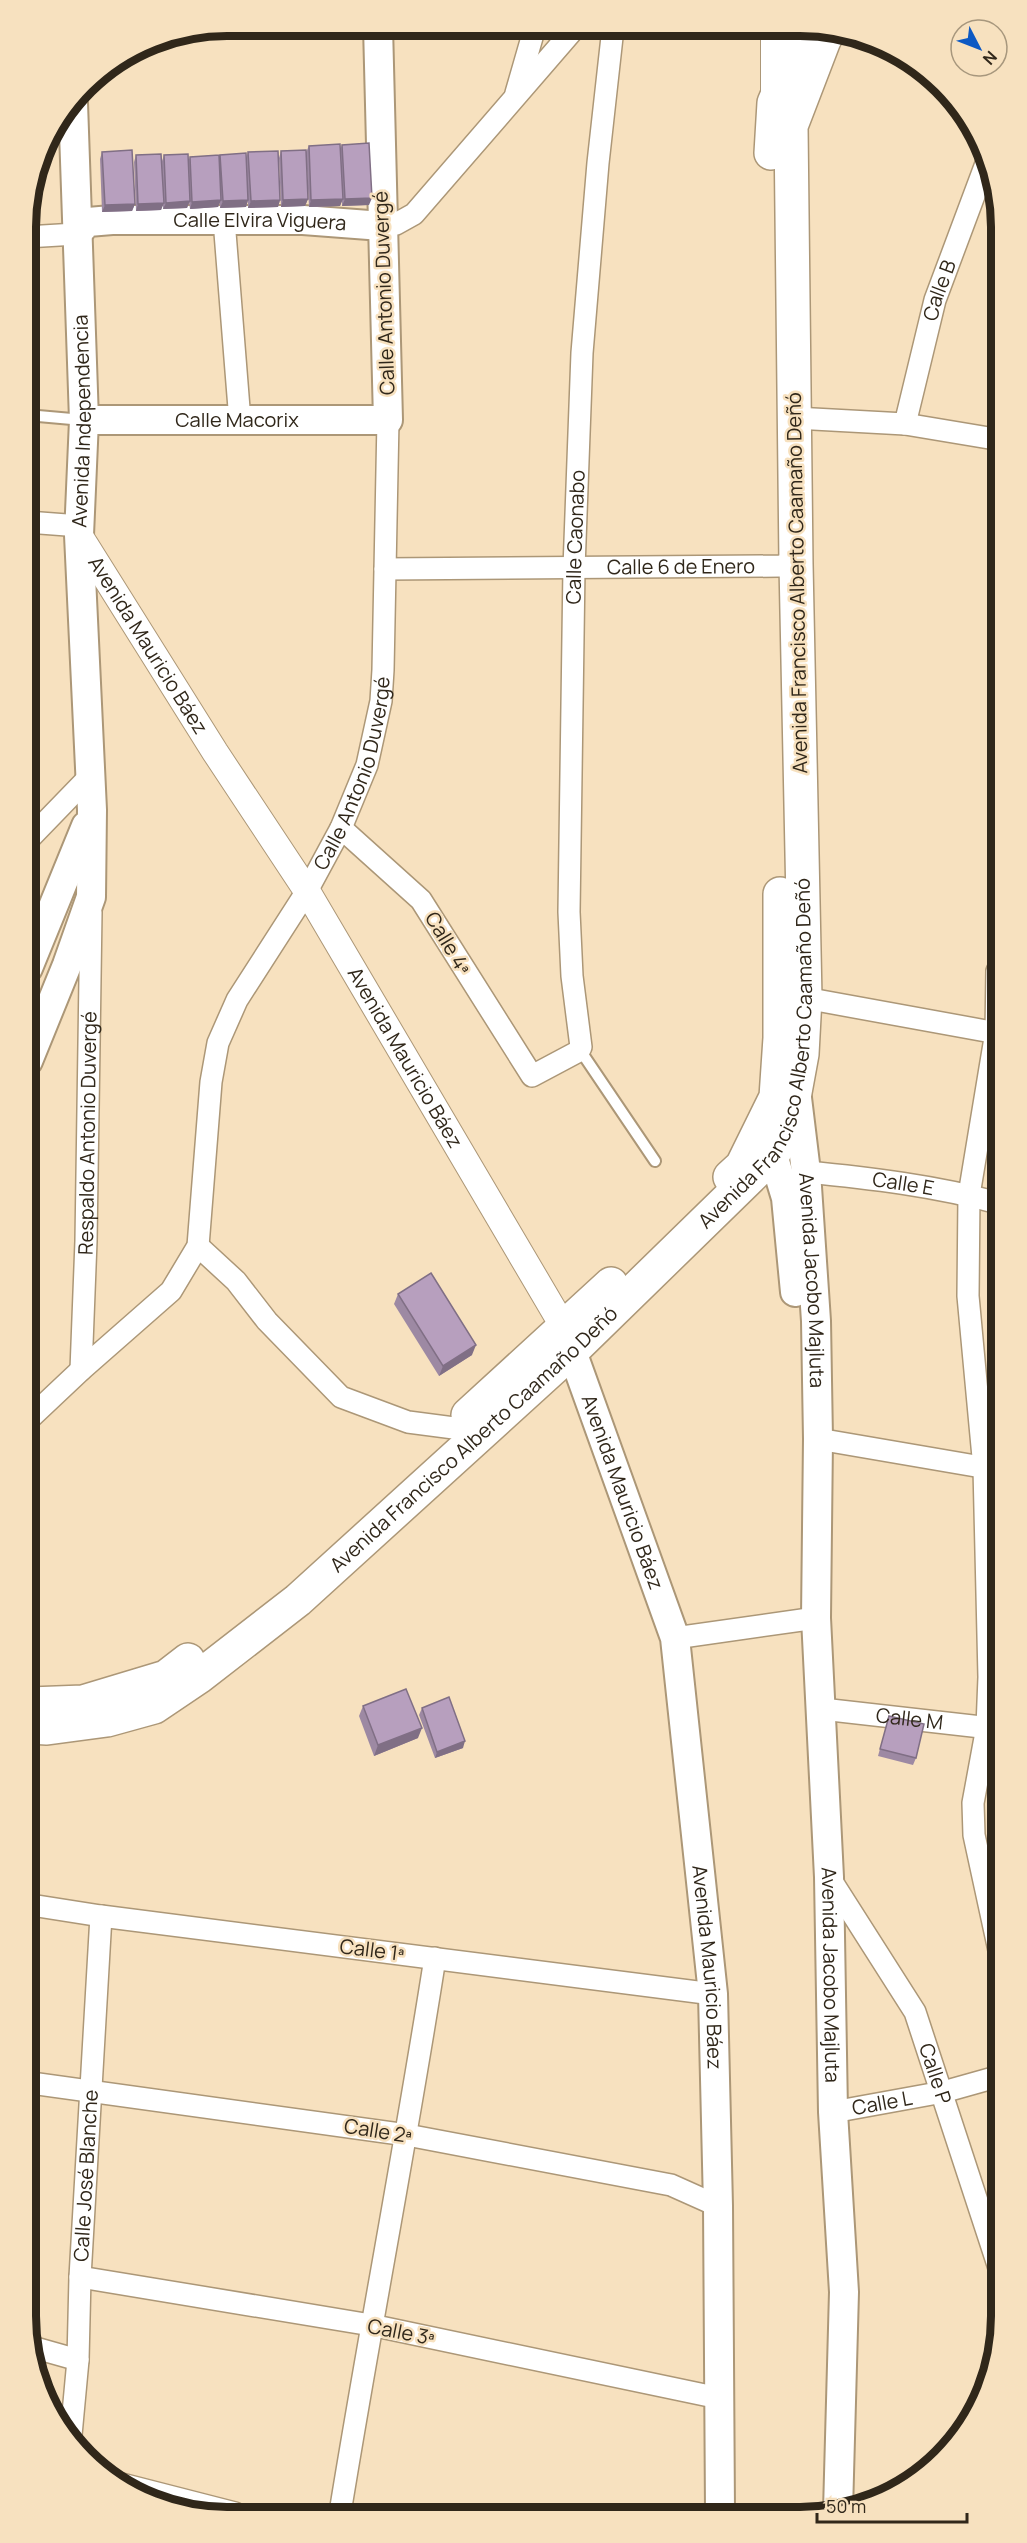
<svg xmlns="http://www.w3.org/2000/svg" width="1027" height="2543" viewBox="0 0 1027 2543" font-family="Manrope,sans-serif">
<rect width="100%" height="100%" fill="#f7e1bf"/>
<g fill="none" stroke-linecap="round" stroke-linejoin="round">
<g stroke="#ac9777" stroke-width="14">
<path id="service" d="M27,415L83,420
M580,1050L655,1161"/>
</g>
<g stroke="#ac9777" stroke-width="24">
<g id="minor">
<path d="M516,93L535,27"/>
<path d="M224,220L240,421"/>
<path d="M382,226L396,224L414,214L575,28"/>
<path d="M26,237L76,234"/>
<path d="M795,418L905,424L995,439"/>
<path id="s1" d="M905,424L935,300L987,161"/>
<path d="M27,522L80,526"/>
<path id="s2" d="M385,569L780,566L796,564"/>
<path id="s3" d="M341,828L421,900L532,1076L579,1051L581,1047L572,976L569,912L574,568L582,353L598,163L613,28"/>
<path d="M28,840L91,775"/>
<path d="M997,971L996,1032L969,1195L968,1296L984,1468L989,1677L987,1727L973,1803L974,1835L1000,1955"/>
<path d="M805,998L997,1033"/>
<path id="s4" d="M806,1172C870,1178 936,1186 998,1203"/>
<path d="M198,1246L236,1281L267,1321L341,1397L408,1422L454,1428"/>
<path id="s5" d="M81,1370L86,1241L91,912"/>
<path id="s6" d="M29,1419L81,1370L171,1291L198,1246L211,1082L218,1043L237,1000L307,891L341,828L367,765L381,701L383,670L388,420"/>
<path d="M818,1439L999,1470"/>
<path d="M675,1638L816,1618"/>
<path id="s7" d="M822,1709L999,1729"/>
<path id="s8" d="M829,1877L915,2012L999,2268L1001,2290"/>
<path d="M31,1905L101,1916L713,1994"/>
<path d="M31,2083L407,2135L671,2185L718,2206"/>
<path id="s9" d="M833,2112L943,2092L1000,2076"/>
<path d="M80,2277L371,2325L719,2398"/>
<path d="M32,2347L78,2360"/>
<path id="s10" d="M71,2435L78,2360L80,2277L101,1916"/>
<path d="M118,2483L235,2513"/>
<path d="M340,2513C370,2328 406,2144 435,1958"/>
</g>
</g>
<g stroke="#ac9777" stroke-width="28">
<g id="tertiary">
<path d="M774,29V95"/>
<path id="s11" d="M79,535L215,752L307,891L563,1326"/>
</g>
</g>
<g stroke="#ac9777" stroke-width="32">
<g id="secondary">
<path id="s12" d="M76,234L88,222L112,220H303L382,226"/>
<path id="s13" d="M84,420H388L378,26"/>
<path d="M28,968L86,826"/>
<path id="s14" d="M28,1061L67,965L91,897L92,810L79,535L84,420L73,103"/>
<path id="s15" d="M797,1098L806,1172L816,1321L818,1439L816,1618L829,1877L833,2112L844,2292L838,2511"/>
<path d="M773,1155L786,1198L795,1292"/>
<path id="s16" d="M565,1332L675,1638L713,1994L718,2206L720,2511"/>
</g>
</g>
<g stroke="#ac9777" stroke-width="36">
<g id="primary">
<path d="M771,153L774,103L803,34"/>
<path d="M730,1177L742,1166L776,1097L780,1038V894"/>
<path d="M468,1415L611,1284"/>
<path d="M30,1704L83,1702L166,1677L188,1660"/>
<path id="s17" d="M30,1727L47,1728L107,1720L154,1707L200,1676L298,1600L572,1351L773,1155L789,1125L802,1054L805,998L796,564L791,126L824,40L830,29"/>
</g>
</g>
<use href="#service" stroke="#fff" stroke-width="10"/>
<use href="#minor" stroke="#fff" stroke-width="21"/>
<use href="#tertiary" stroke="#fff" stroke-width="26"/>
<use href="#secondary" stroke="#fff" stroke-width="28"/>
<use href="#primary" stroke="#fff" stroke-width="33"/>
</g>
<path fill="#9d89a3" d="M342,145L369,205L342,206V200L340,206L309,207L306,152L309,146L340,150Z
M281,151L308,199L305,206L281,207L279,158Z
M102,152L135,204L132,211L102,212L100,159Z
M248,152L280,200L278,207L248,208V201L246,207L220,208V203L218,207L190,209L189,202L187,208L163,209V204L161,210L136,211L134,162L136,155L162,161L164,155L188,162L190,157L219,159L220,155L246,158Z
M398,1294L472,1355L439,1376L394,1304Z
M363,1706L418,1738L374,1756L359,1716Z
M422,1708L463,1748L435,1758L419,1715Z
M889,1716L916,1758L913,1765L878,1756Z"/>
<path fill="#806f85" d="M372,198L369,205L342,206L345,199Z
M308,199L305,206L281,207L283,200Z
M343,199L340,206L309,207L311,200Z
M221,200L218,207L190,209L192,202Z
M248,200L246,207L220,208L223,201Z
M280,200L278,207L248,208L251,201Z
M190,201L187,208L163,209L166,203Z
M164,203L161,210L136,211L138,204Z
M135,204L132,211L102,212L105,205Z
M476,1345L472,1355L439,1376L443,1366Z
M422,1728L418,1738L374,1756L378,1745Z
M465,1741L463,1748L435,1758L437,1752Z"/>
<path fill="#b79fbe" stroke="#806f85" stroke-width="1.5" d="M369,143L372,198L345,199L342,145Z
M340,144L343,199L311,200L309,146Z
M132,150L135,204L105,205L102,152Z
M306,150L308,199L283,200L281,151Z
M278,151L280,200L251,201L248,152Z
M246,153L248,200L223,201L220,155Z
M161,154L164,203L138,204L136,155Z
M188,154L190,201L166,203L164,155Z
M219,155L221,200L192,202L190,157Z
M431,1273L476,1345L443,1366L398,1294Z
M406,1689L422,1728L378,1745L363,1706Z
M449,1697L465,1741L437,1752L422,1708Z
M889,1716L924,1724L916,1758L880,1749Z"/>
<g text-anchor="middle" stroke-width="5" stroke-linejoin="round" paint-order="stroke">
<g font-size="20" fill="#30271a" stroke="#f7e1bf">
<text dy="7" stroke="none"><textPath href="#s12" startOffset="189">Calle Elvira Viguera</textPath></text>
<text dy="7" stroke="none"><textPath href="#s1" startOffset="138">Calle B</textPath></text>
<text transform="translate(384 293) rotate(-92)" y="7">Calle Antonio Duvergé</text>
<text dy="7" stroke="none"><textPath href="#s14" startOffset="652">Avenida Independencia</textPath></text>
<text dy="7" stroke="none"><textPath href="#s13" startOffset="153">Calle Macorix</textPath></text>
<text dy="7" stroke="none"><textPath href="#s3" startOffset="884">Calle Caonabo</textPath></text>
<text dy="7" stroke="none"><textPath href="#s2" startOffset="296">Calle 6 de Enero</textPath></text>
<text transform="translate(797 583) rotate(-91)" y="7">Avenida Francisco Alberto Caamaño Deñó</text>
<text dy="7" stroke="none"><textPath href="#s11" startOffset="130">Avenida Mauricio Báez</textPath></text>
<text dy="7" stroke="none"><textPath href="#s6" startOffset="752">Calle Antonio Duvergé</textPath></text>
<text transform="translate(448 943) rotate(59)" y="7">Calle 4ª</text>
<text dy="7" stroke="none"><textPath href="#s17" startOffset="1048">Avenida Francisco Alberto Caamaño Deñó</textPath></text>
<text dy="7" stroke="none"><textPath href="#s11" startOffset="616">Avenida Mauricio Báez</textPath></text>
<text dy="7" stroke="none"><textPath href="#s5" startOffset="237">Respaldo Antonio Duvergé</textPath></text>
<text dy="7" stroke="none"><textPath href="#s4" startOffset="98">Calle E</textPath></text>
<text dy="7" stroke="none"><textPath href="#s15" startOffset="183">Avenida Jacobo Majluta</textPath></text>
<text dy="7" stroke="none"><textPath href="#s17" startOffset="544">Avenida Francisco Alberto Caamaño Deñó</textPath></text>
<text dy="7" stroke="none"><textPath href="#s16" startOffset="170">Avenida Mauricio Báez</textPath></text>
<text dy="7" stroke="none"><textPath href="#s7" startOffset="88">Calle M</textPath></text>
<text transform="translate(372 1950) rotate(7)" y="7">Calle 1ª</text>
<text dy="7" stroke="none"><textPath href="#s16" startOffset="656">Avenida Mauricio Báez</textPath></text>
<text dy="7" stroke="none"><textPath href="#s15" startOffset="878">Avenida Jacobo Majluta</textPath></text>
<text dy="7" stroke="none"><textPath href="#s8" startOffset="225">Calle P</textPath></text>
<text dy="7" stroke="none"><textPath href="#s9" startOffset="50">Calle L</textPath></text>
<text transform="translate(378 2131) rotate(9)" y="7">Calle 2ª</text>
<text dy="7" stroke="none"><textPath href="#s10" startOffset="260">Calle José Blanche</textPath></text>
<text transform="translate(401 2332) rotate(11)" y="7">Calle 3ª</text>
</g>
</g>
<path d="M0 0H1027V2543H0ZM227 36H800A191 191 0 0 1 991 227V2316A191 191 0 0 1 800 2507H227A191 191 0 0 1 36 2316V227A191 191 0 0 1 227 36Z" fill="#f7e1bf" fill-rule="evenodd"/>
<path fill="none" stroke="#30271a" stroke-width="8" d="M227 36H800A191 191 0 0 1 991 227V2316A191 191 0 0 1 800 2507H227A191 191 0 0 1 36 2316V227A191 191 0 0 1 227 36Z"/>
<g transform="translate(979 48) rotate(132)"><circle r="28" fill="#f7e1bf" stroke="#a7977d" stroke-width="1.5"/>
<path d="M0-4.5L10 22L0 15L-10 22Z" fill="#0d59c3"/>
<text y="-9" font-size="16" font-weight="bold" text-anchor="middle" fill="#30271a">N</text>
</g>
<path d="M817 2513v9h150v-9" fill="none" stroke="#30271a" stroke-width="3"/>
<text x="826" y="2513" font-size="18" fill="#30271a" stroke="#f7e1bf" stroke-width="4.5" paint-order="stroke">50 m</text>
</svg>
